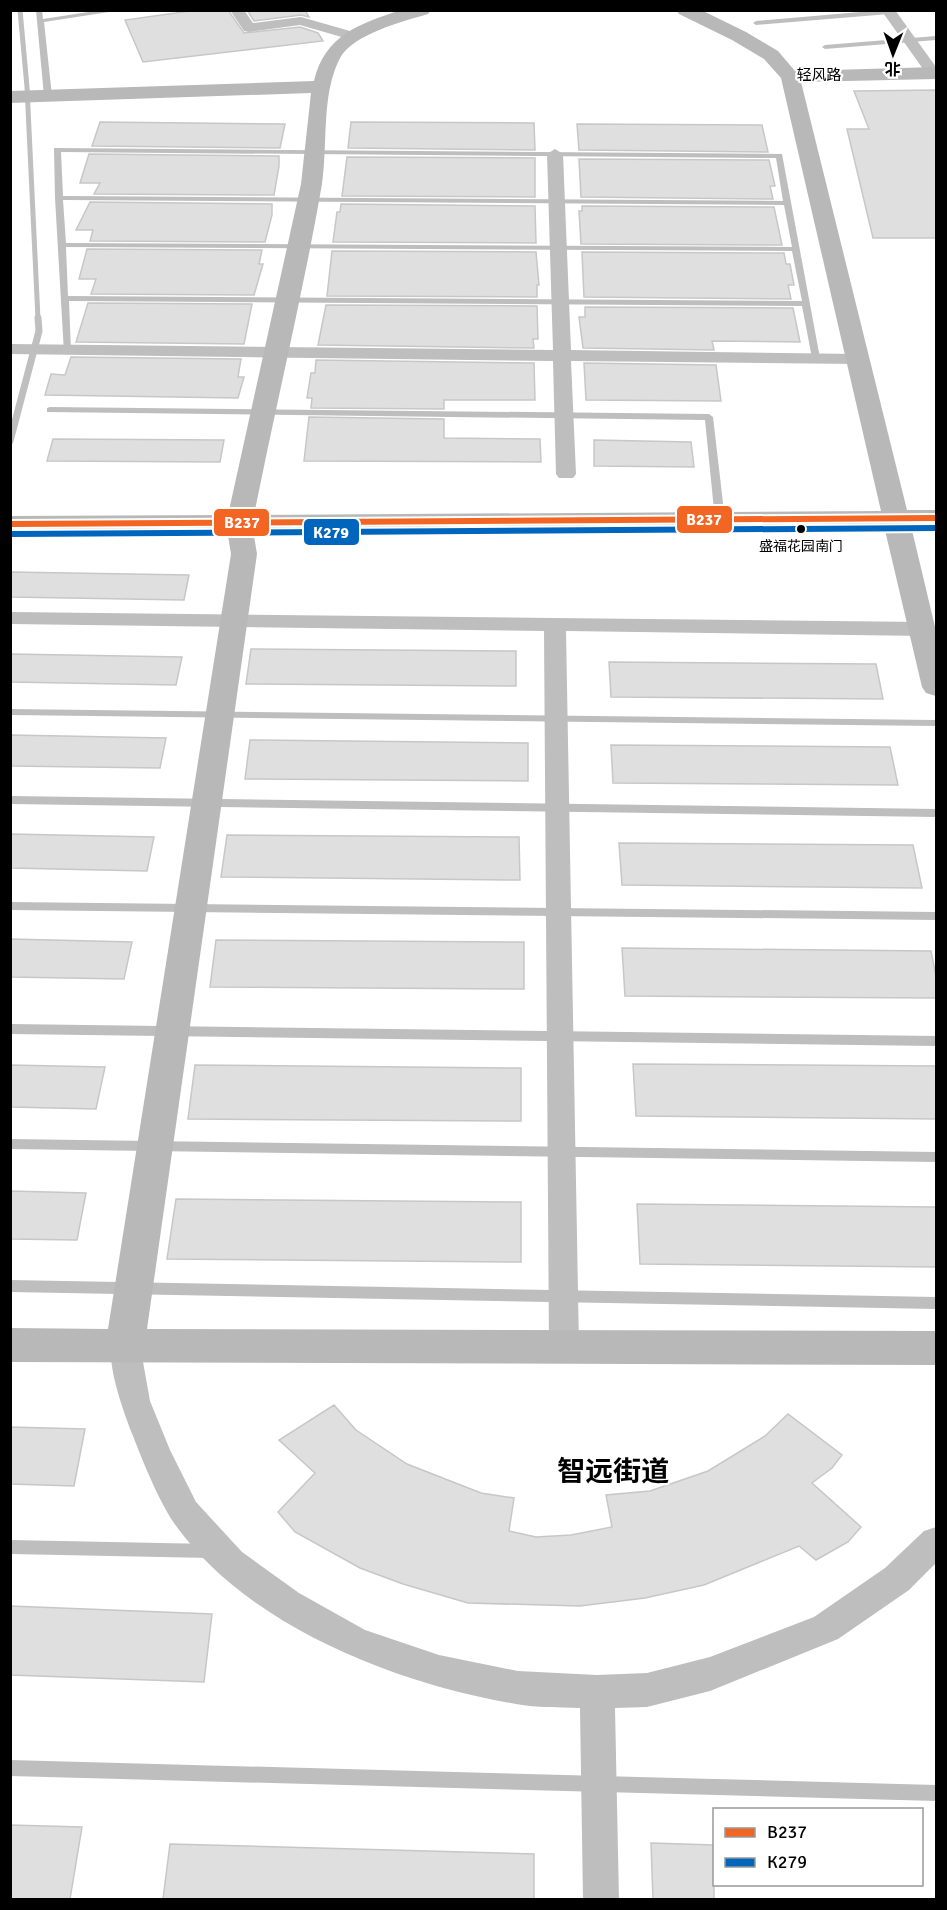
<svg xmlns="http://www.w3.org/2000/svg" width="947" height="1910" viewBox="0 0 947 1910" font-family="Signika,'Noto Sans SC',sans-serif">
<rect width="100%" height="100%" fill="#fff"/>
<g fill="none" stroke-linecap="round" stroke-linejoin="round">
<path stroke="#bfbfbf" stroke-width="5" d="M20,10L27,87L38,319"/>
<path stroke="#bfbfbf" stroke-width="7" d="M10,441L39,331L38,318"/>
</g>
<path fill="#dfdfdf" stroke="#c7c7c7" stroke-width="1.5" d="M197,10H228L244,33L300,27L318,33L323,41L143,62L125,20Z
M247,10H305L309,17L301,15L254,21Z
M936,90V238H873L847,129H869L854,91Z
M100,122L285,124L280,148L92,146Z
M351,122L534,123L535,150L348,148Z
M577,124L762,125L768,152L579,150Z
M89,154L279,156V166L274,195L94,194L100,183H80Z
M347,157L535,158V197L342,196Z
M579,159L769,160L775,186H770L773,199L581,197Z
M90,202L272,204V215L265,242L90,241L93,230H76Z
M341,204L535,206L536,243L333,242L337,212H340Z
M582,206L774,207L782,245L581,244L579,211H582Z
M87,249L262,250L259,264H263L254,295L91,294L96,279H79Z
M332,251L536,252L539,285H537V297L327,296Z
M582,252L784,253L786,264H790L794,285H788L791,299L584,297Z
M88,303L252,304L244,344L76,342Z
M326,305L537,306L538,339H533L534,348L318,345Z
M585,307L793,308L800,342L712,341L714,350L583,348L579,317H585Z
M71,357L241,359L238,377H244L238,398L45,395L51,374L65,375Z
M316,360L534,363L535,400H444V409L311,408L312,398H307L311,373H315Z
M584,363L716,365L721,401L586,400Z
M309,417L444,419V438L540,439L541,462L304,461Z
M53,439L224,440L220,462L47,461Z
M594,440L691,442L694,467L594,466Z
M10,572L189,575L184,600L10,597Z
M251,649L516,651V686L246,684Z
M10,654L182,657L176,685L10,682Z
M609,662L876,664L883,699L611,697Z
M10,735L166,738L160,768L10,766Z
M250,740L528,743V781L245,779Z
M611,745L890,747L898,785L613,783Z
M10,834L154,837L147,871L10,868Z
M227,835L519,837L520,880L221,877Z
M619,843L913,845L922,888L622,885Z
M10,939L132,942L124,979L10,977Z
M216,940L524,942V989L210,987Z
M622,948L931,951L936,976V998L625,996Z
M633,1064L936,1066V1119L636,1116Z
M10,1065L105,1067L96,1109L10,1107Z
M195,1065L521,1068V1121L188,1119Z
M10,1191L86,1193L77,1240L10,1239Z
M176,1199L521,1202V1262L167,1259Z
M637,1204L936,1207V1267L640,1264Z
M334,1405L356,1430L407,1464L481,1493L514,1498L509,1531L536,1537L571,1535L612,1527L606,1495L650,1491L708,1471L765,1436L788,1414L842,1455L832,1468L812,1483L861,1527L848,1542L816,1560L799,1546L704,1585L645,1598L580,1606L468,1603L403,1584L360,1568L295,1532L278,1512L315,1473L279,1440Z
M10,1427L85,1429L74,1486L10,1484Z
M10,1606L212,1614L204,1682L10,1675Z
M10,1825L82,1827L70,1899H10Z
M651,1843L714,1845V1899H653Z
M170,1844L534,1854V1899H163Z"/>
<g fill="none" stroke-linecap="round" stroke-linejoin="round">
<path fill="#bebebe" fill-rule="evenodd" d="M36,10H42L43,19L101,10H122L44,22L52,96L48,98L44,96Z
M883,10L892,12L889,14L756,25L753,23L756,21Z
M936,36V40L825,49L822,47L825,45Z
M54,148L782,154L820,358L816,361L812,358L802,306L69,301L71,351L64,353L55,198ZM61,152L776,158L783,201L63,196ZM63,200L784,205L792,247L66,243ZM66,247L792,251L802,301L68,296Z
M50,407L709,414L713,417L725,520L720,523L715,520L705,420L47,412V408Z
M10,709L936,720V726L10,715Z
M10,796L936,809V817L10,804Z
M10,902L936,912V920L10,910Z
M10,1024L936,1036V1046L10,1034Z
M10,1139L936,1152V1162L10,1149Z
M10,1280L936,1297V1309L10,1292Z
M10,1540L211,1544L216,1546L219,1551L216,1556L211,1558L10,1554Z
M10,1760L936,1785V1801L10,1776Z"/>
<path fill="#bebebe" fill-rule="evenodd" d="M230,10H244L253,23L301,17L357,33L359,36L352,40L300,25L249,32L244,31Z
M881,10H895L936,67V77L928,76Z
M555,149L563,154L571,350L857,354L863,355L866,359L863,363L857,364L571,361L576,474L573,478H559L556,474L553,361L10,354V344L553,350L547,154Z
M10,612L924,622L932,624L935,629L932,634L924,636L566,631L579,1347L575,1356L564,1360L553,1356L549,1347L544,631L10,624Z
M125,1332L136,1336L140,1345L150,1401L170,1450L196,1502L242,1552L299,1593L365,1630L439,1655L518,1671L597,1675L647,1673L710,1657L814,1617L885,1568L924,1531L936,1527V1563L909,1590L838,1639L710,1691L647,1707L615,1708L619,1900H583L580,1708C559,1707 537,1708 516,1704C397,1684 246,1626 174,1523C159,1501 143,1462 133,1436C124,1413 103,1358 114,1336Z"/>
<path fill="#b8b8b8" fill-rule="evenodd" d="M401,10H431L428,14C404,21 353,34 340,58C321,95 328,143 322,184C303,294 276,404 254,515L881,511L781,78L764,59L732,40L679,14L676,10H701L746,32L778,51L795,71L936,67V79L801,82L907,510H936V526H911L936,631V696L926,693L922,687L884,526L253,530L257,554L147,1329L936,1331V1365L10,1362V1328L108,1329L231,554L227,530L10,532V516L228,515L301,184L311,93L10,103V91L314,81C325,35 359,24 401,10Z"/>
<g stroke="#fff" stroke-width="10">
<path id="bus-1" d="M10,524L936,518"/>
</g>
<g stroke="#fff" stroke-width="10">
<path id="bus-2" d="M10,534L936,528"/>
</g>
<use href="#bus-1" stroke="#f26522" stroke-width="6"/>
<use href="#bus-2" stroke="#0065bd" stroke-width="6"/>
</g>
<circle fill="#000" stroke="#fff" stroke-width="2" cx="801" cy="529" r="5"/>
<g text-anchor="middle" stroke-width="4.5" stroke-linejoin="round" paint-order="stroke">
<g font-size="14" fill="#000" stroke="#fff">
<text x="801" y="551">盛福花园南门</text>
</g>
<g font-size="15" fill="#000" stroke="#fff">
<text x="819" y="80">轻风路</text>
</g>
<g font-size="28" font-weight="bold" fill="#000" stroke="#fff">
<text x="613" y="1481">智远街道</text>
</g>
</g>
<g stroke="#fff" stroke-width="2">
<rect x="676" y="505" width="57" height="29" rx="6" fill="#f26522"/>
<rect x="213" y="508" width="57" height="29" rx="6" fill="#f26522"/>
<rect x="303" y="518" width="57" height="28" rx="6" fill="#0065bd"/>
</g>
<g font-size="16" text-anchor="middle" font-weight="bold" fill="#fff">
<text x="704" y="525">B237</text>
<text x="242" y="528">B237</text>
<text x="331" y="538">K279</text>
</g>
<rect width="947" height="1910" fill="none" stroke="#000000" stroke-width="24"/>
<rect x="713" y="1808" width="210" height="78" fill="#ffffff" stroke="#999999" stroke-width="1.5"/>
<rect x="725" y="1828" width="30" height="9" fill="#f26522" stroke="#999999" stroke-width="1.5"/>
<text x="767" y="1838" font-size="18" fill="#000000">B237</text>
<rect x="725" y="1858" width="30" height="9" fill="#0065bd" stroke="#999999" stroke-width="1.5"/>
<text x="767" y="1868" font-size="18" fill="#000000">K279</text>
<g transform="translate(893 54) rotate(181)" stroke="#ffffff" stroke-width="4.5" paint-order="stroke">
<path d="M0-4.5L10 22L0 15L-10 22Z" fill="#000000"/>
<text y="-9" font-size="16" font-weight="bold" text-anchor="middle" fill="#000000">北</text>
</g>
</svg>
